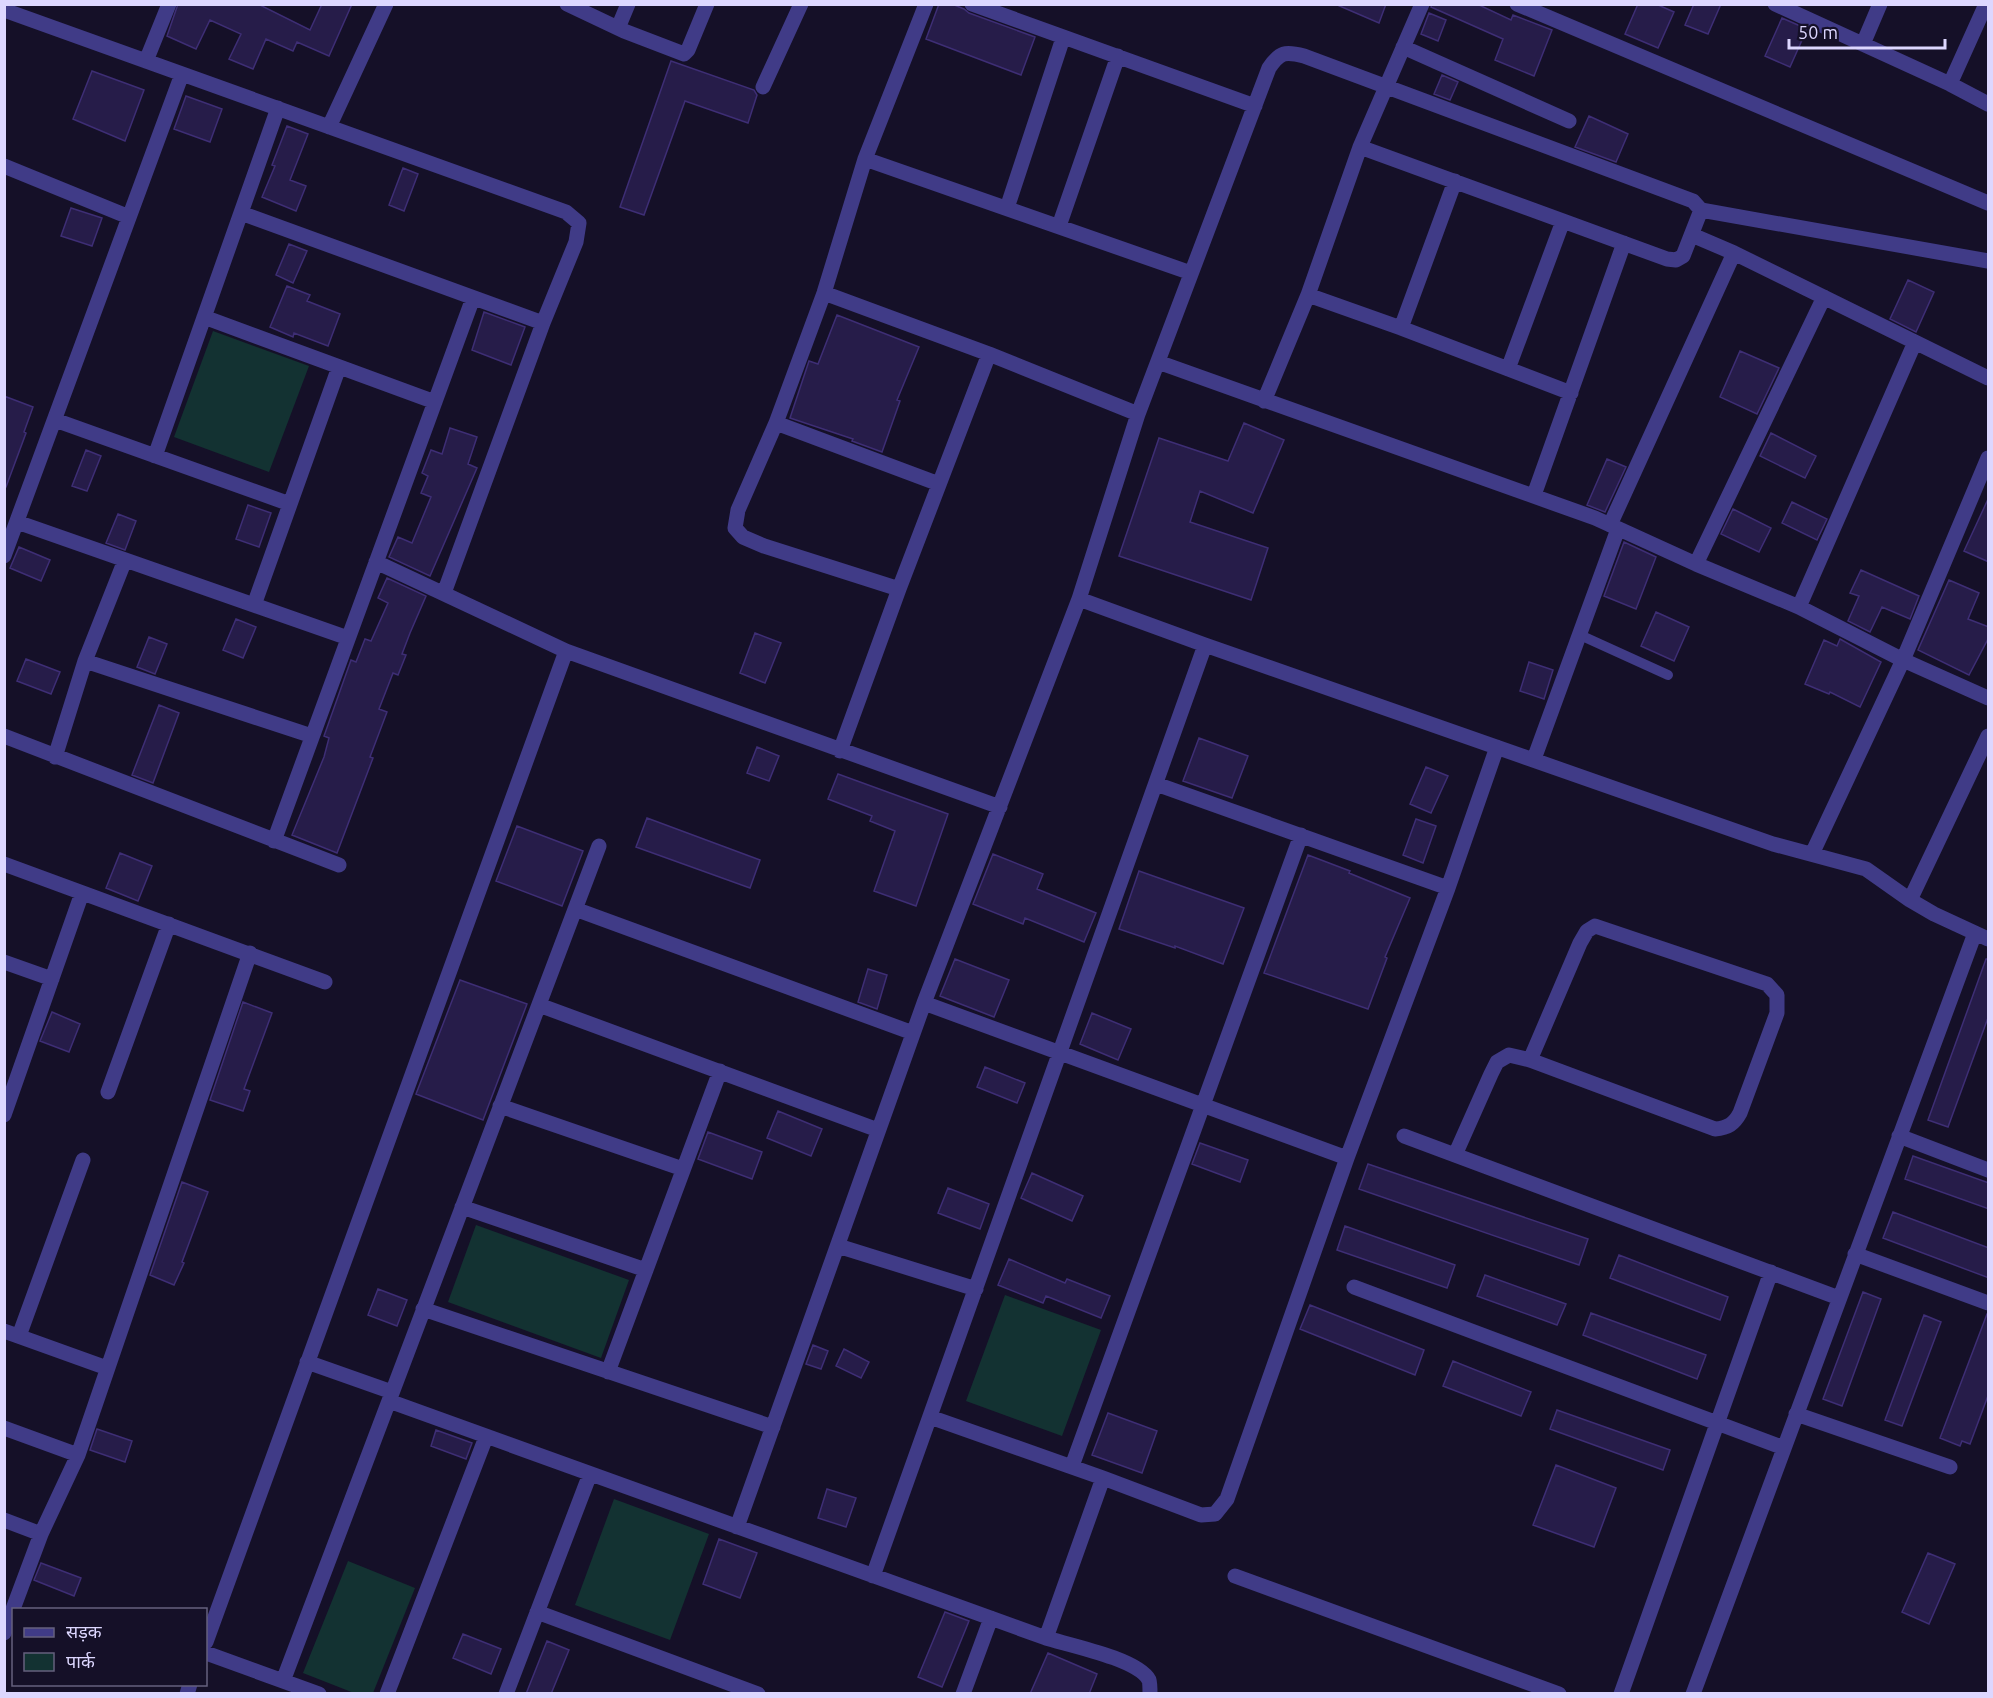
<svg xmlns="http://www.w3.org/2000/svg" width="1993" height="1698" viewBox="0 0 1993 1698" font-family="Ubuntu,'Noto Sans Devanagari',sans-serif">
<rect width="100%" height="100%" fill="#151028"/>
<path fill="#133232" d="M213,331L309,366L269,472L174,437Z
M476,1225L629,1280L601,1358L448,1302Z
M1005,1295L1101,1330L1062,1436L966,1401Z
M614,1499L709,1534L670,1640L575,1605Z
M348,1561L415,1588L373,1693H354L303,1673Z"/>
<path fill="#261c49" stroke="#3e2e75" stroke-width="1.5" d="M178,4H258L310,30L322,4H352L329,56L297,42L293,51L266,39L253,69L229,59L241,34L210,20L196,49L167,36Z
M939,4H952L964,9L969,13L1035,37L1021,75L926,39Z
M1335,4H1386L1379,23Z
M1432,4H1477L1511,20L1513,15L1552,30L1534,76L1495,60L1503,39L1431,7Z
M1638,4H1656L1674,12L1658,48L1625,34Z
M1694,4H1721L1708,34L1685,25Z
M1429,13L1446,20L1438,41L1421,34Z
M1782,18L1807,29L1790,67L1765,56Z
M671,61L754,90L757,95L748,123L685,101L644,215L620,207Z
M92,71L144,90L125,141L73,119Z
M1442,75L1458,82L1450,100L1434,94Z
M186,96L222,109L210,142L174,129Z
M1589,116L1628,134L1616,162L1575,147Z
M287,126L308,134L290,180L306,186L296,211L262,197L275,166L272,165Z
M403,168L418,174L404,211L389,205Z
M71,208L102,218L92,246L61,236Z
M289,244L307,251L293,283L276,275Z
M1908,280L1934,292L1916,332L1890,319Z
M287,286L310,295L307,301L340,314L328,346L294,333L293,337L270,327Z
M484,312L525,327L511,365L472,350Z
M837,315L919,347L897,400L900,401L882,452L852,441L853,439L790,418L809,361L818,364Z
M1740,351L1779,368L1757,414L1720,397Z
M4,396L33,407L24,432L26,433L6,487H4Z
M1244,423L1284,440L1253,513L1200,491L1190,522L1268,548L1251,600L1119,556L1159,438L1228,461Z
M450,428L477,437L468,464L477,468L430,576L389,557L398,537L412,543L431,497L421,493L428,476L422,473L431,450L442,454Z
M1771,433L1816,456L1805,478L1760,456Z
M86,450L101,456L87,491L72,486Z
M1607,459L1626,467L1605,512L1587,505Z
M1989,497V562L1964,551Z
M1792,502L1827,519L1817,540L1782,523Z
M248,505L271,513L259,547L236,539Z
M1733,509L1771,528L1759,552L1721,534Z
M118,514L136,521L125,550L106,543Z
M1624,542L1656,557L1636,609L1604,596Z
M19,547L50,560L41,581L10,568Z
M1861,570L1919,596L1910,619L1882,607L1870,632L1848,621L1859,596L1850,593Z
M387,578L426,596L410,633L402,654L406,655L398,675L393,673L379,709L387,712L370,757L373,758L337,853L292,835L324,757L329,738L324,736L351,660L356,662L365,639L371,641L388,603L378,598Z
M1949,580L1979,593L1968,619L1989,627V637L1969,675L1918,650Z
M1656,612L1689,627L1674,661L1641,646Z
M236,619L256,627L243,658L223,650Z
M755,633L781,643L765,683L740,673Z
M149,637L167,644L155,674L137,667Z
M1840,639L1881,662L1860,707L1830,692L1829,694L1805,684L1824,640L1837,646Z
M26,659L60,672L51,694L17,681Z
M1529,662L1553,670L1544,699L1520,691Z
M159,705L179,713L153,783L132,775Z
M1199,738L1248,756L1232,798L1183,781Z
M757,747L779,756L769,781L747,773Z
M1426,767L1448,776L1431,813L1410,804Z
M838,774L948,814L916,906L874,891L895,831L870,821L872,816L828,799Z
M647,818L760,860L750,888L636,847Z
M1416,819L1436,826L1423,863L1403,855Z
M517,826L583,851L562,906L496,881Z
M120,853L152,866L138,901L106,888Z
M993,854L1043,874L1037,889L1096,913L1084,942L1025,918L1023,924L973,904Z
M1308,855L1350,871L1349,873L1410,898L1385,957L1387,958L1368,1009L1264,973Z
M1139,871L1244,908L1223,964L1175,946V948L1119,929Z
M955,959L1009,980L994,1017L940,996Z
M1986,959H1989V1015L1948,1127L1928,1120Z
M868,969L887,975L877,1009L858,1002Z
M460,980L527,1004L483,1120L416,1094Z
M243,1002L272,1013L244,1089L250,1091L243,1111L210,1100Z
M52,1012L80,1024L69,1052L40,1041Z
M1092,1013L1131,1029L1118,1060L1080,1044Z
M985,1067L1025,1083L1017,1103L977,1087Z
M778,1111L822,1129L811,1156L767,1138Z
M708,1132L762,1152L752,1179L698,1159Z
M1200,1143L1248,1160L1240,1182L1192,1164Z
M1913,1156L1989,1183V1209L1905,1179Z
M1368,1164L1588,1239L1579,1265L1359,1189Z
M1032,1173L1083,1196L1072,1221L1021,1198Z
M182,1182L208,1192L182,1262L184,1263L174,1285L150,1275Z
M948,1188L989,1204L980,1229L938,1213Z
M1893,1212L1989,1248V1278L1883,1238Z
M1345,1226L1455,1265L1447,1288L1337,1250Z
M1619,1255L1728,1297L1720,1320L1610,1278Z
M1009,1259L1065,1283L1067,1279L1110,1296L1101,1318L1046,1296L1043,1303L998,1285Z
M1485,1275L1566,1304L1557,1325L1477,1296Z
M378,1289L407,1300L397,1326L368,1315Z
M1863,1292L1881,1299L1842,1406L1823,1399Z
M1310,1305L1424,1350L1415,1375L1300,1329Z
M1591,1313L1706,1355L1697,1379L1583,1335Z
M1987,1314H1989V1393L1970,1444L1962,1441L1960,1446L1940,1438Z
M1924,1315L1941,1322L1902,1426L1885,1420Z
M813,1345L828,1351L821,1369L806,1364Z
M844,1349L869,1362L861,1378L836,1366Z
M1453,1361L1531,1392L1521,1416L1443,1386Z
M1557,1410L1670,1450L1663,1470L1550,1429Z
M1108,1413L1157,1431L1142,1473L1092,1455Z
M97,1429L132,1441L125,1462L90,1450Z
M436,1430L472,1443L466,1459L431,1446Z
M1556,1465L1616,1488L1594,1547L1533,1525Z
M827,1489L856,1498L846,1527L818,1518Z
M719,1539L757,1553L740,1598L703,1584Z
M1928,1553L1955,1564L1929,1624L1902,1612Z
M41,1563L81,1578L74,1596L34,1580Z
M945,1612L969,1621L942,1687L918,1677Z
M463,1634L501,1649L491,1674L453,1658Z
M547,1641L569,1650L551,1694H526Z
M1048,1653L1097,1674L1089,1694H1030Z"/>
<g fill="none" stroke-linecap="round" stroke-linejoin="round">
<path stroke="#403b87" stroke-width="10" d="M1580,635L1668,675"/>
<path stroke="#403b87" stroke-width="15" d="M567,4L624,31L684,54L688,50L707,4
M972,4L1255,106
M1517,4L1988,203
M1775,4L1950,84L1988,104
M4,10L566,212L579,223L576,242L543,323L444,593
M618,28L628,4
M1863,44L1880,4
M1403,47L1569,121
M146,61L169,4
M1950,84L1986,4
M763,87L801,4
M329,127L386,4
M865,159L1191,273
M4,166L129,217
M1007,208L1063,38
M1701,210L1988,261
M241,213L543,323
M1059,226L1118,56
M1692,235L1734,253L1988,378
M824,293L989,354L1138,414
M1308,295L1401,328L1571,393
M204,317L435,402
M1401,328L1455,181
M1158,362L1595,518L1696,564L1799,607L1903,660L1988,698
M1508,369L1563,221
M1264,401L1308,295L1360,147L1422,4
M55,420L290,504
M776,423L939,484
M155,456L278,108
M1534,495L1624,243
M17,522L348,638
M1610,525L1734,253
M4,556L182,74
M376,562L566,651L1000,807
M1696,564L1824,297
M899,589L764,546L743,537L735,528L738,510L776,423L824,293L865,159L926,4
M1079,599L1205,645L1773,844L1866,869L1910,900L1934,914L1988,939
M254,605L339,367
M1799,607L1915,342
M85,661L312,736
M4,736L339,865
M840,751L899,589L989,354
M55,757L85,661L125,560
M1534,759L1618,529
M1156,784L1448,888
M274,841L473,298
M1812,854L1903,660L1988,458
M4,864L325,982
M1910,900L1988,736
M575,909L913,1033
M4,962L52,979
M924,1003L1347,1158
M539,1005L878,1130
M108,1092L169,924
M500,1106L683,1169
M4,1115L82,893
M1404,1136L1839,1298
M1899,1136L1988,1170
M1455,1155L1491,1074L1497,1062L1509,1055L1530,1060L1715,1129C1728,1128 1734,1124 1740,1113L1777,1013V995L1767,984L1595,926L1587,931L1580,943L1530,1060
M462,1207L646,1270
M838,1246L976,1289
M1855,1254L1988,1303
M1354,1287L1784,1448
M423,1309L773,1427
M4,1331L107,1368
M19,1336L83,1160
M307,1362L392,1392
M608,1372L720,1071
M389,1401L1046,1638C1069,1645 1138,1659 1149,1680C1150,1683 1150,1689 1150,1694
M1796,1414L1950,1467
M930,1417L1103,1478L1201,1515L1215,1514L1227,1499L1347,1158L1448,888L1497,747
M4,1428L78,1455
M1072,1466L1301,835
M4,1520L41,1534
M737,1527L924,1003L1079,599L1138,414L1269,68C1280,52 1285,51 1304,56L1693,201L1701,210L1683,256L1676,260L1667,259L1360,147
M873,1576L1205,645
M1235,1576L1559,1694
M537,1612L758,1694
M4,1633L41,1534L78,1455L250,953
M1046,1638L1103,1478
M206,1642L566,651
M206,1653L319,1694
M283,1681L599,846
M187,1694L190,1684
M387,1694L486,1437
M506,1694L590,1474
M963,1694L991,1618
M1621,1694L1771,1272
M1693,1694L1975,933"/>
</g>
<rect width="1993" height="1698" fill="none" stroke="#ddd7ff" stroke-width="12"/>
<rect x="12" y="1608" width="195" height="78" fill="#151028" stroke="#65607e" stroke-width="1.5"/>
<rect x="24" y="1628" width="30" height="9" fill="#403b87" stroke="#65607e" stroke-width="1.5"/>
<text x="66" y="1638" font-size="18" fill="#ddd7ff">सड़क</text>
<rect x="24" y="1653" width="30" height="18" fill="#133232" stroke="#65607e" stroke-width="1.5"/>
<text x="66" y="1668" font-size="18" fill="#ddd7ff">पार्क</text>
<path d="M1789 39v9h156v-9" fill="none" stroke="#ddd7ff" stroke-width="3"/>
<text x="1798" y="39" font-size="18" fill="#ddd7ff" stroke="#151028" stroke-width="4.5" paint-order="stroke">50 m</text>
</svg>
